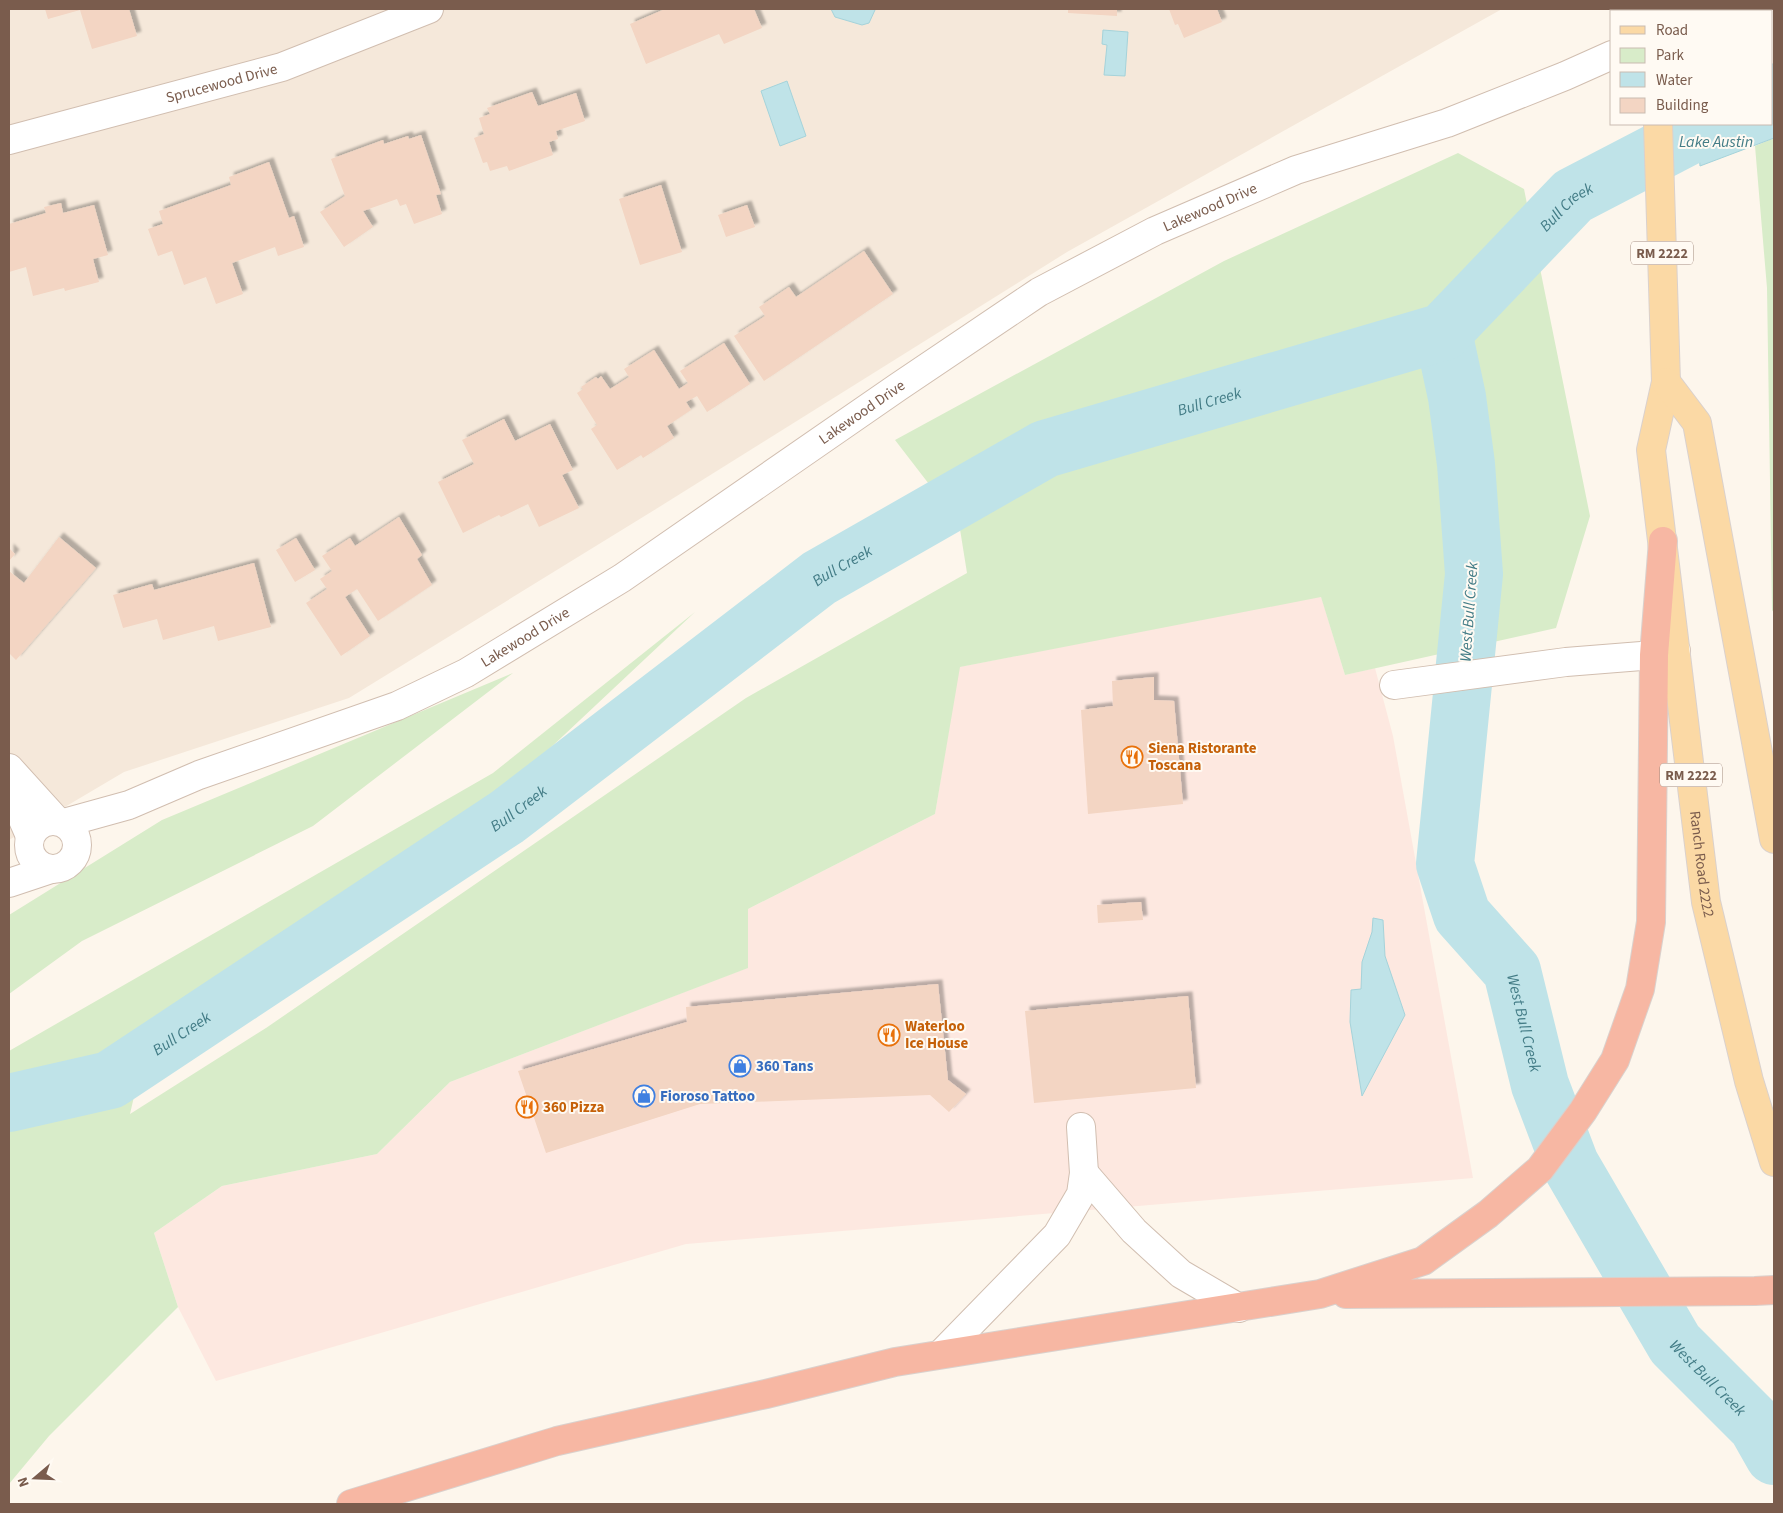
<svg xmlns="http://www.w3.org/2000/svg" width="1783" height="1513" viewBox="0 0 1783 1513" font-family="'Source Sans 3',sans-serif">
<defs>
<filter id="shadow"><feDropShadow dx="4.5" dy="-4.5" stdDeviation="1" flood-color="#0004"/></filter>
</defs>
<rect width="100%" height="100%" fill="#fdf6ec"/>
<path fill="#f5e8da" d="M9,9H1502L1067,252L656,509L349,698L124,772L9,840Z"/>
<path fill="#fde8e0" d="M1321,596L1345,675L1375,668L1393,736L1473,1178L686,1244L216,1381L178,1307L154,1233L222,1186L377,1154L450,1082L747,968L748,909L935,814L959,667Z"/>
<path fill="#d8ecc9" d="M1774,138V613L1772,610L1767,288L1755,146Z
M1458,153L1524,189L1590,516L1556,628L1345,675L1321,597L960,667L935,814L748,909V968L450,1082L377,1154L222,1186L154,1233L178,1307L49,1436L9,1484V1051L493,773L695,612L497,798L152,1018L130,1114L266,1028L746,698L967,573L959,523L895,440L1224,261Z
M513,673L313,826L82,941L9,994V915L162,820Z"/>
<path fill="#bfe3e8" stroke="#a5d3da" d="M831,9H874L875,10L869,23L862,25L835,17Z
M1103,30L1128,32L1125,76L1104,75L1107,45L1102,44Z
M1772,64H1774V138L1700,166L1697,124H1772Z
M787,81L806,136L780,146L761,91Z
M1373,918L1383,920L1385,956L1405,1015L1362,1096L1350,1022L1351,990L1361,989L1362,962L1372,932Z"/>
<g fill="none" stroke-linecap="round" stroke-linejoin="round">
<g stroke="#bfe3e8" stroke-width="58">
<path id="s1" d="M1443,332L1457,397L1466,464L1474,574L1445,864L1462,915L1512,971L1540,1085L1570,1164L1675,1344L1757,1426L1774,1456"/>
<path id="s2" d="M9,1103L110,1080L507,817L819,578L1045,449L1443,332L1573,196L1698,131L1717,124"/>
</g>
</g>
<path fill="#f3d5c3" filter="url(#shadow)" d="M45,9H129L137,36L92,49L80,10L48,19Z
M665,9H754L762,28L724,44L719,34L646,64L630,24Z
M1068,9H1117V16L1068,13Z
M1169,9H1217L1222,22L1184,38L1178,24L1175,25Z
M532,92L538,106L576,93L585,121L556,131L558,139L549,142L553,155L509,171L507,166L490,171L487,162L483,163L474,138L484,134L479,118L490,114L487,108Z
M421,135L441,194L436,195L442,214L414,224L406,204L400,206L397,199L363,211L373,227L344,247L320,212L345,196L331,159L383,140L384,144L408,136L409,139Z
M269,162L289,218L294,216L304,247L278,256L275,247L232,263L243,294L216,304L206,277L184,285L172,251L158,256L148,229L163,224L159,211L231,185L229,177Z
M661,185L682,252L640,265L619,199Z
M61,203L63,213L94,205L108,255L93,259L99,282L65,291L64,288L33,296L26,267L9,272V224L46,213L44,207Z
M747,205L755,227L726,237L718,215Z
M864,251L893,294L764,381L734,336L765,316L759,307L789,287L796,297Z
M724,343L750,384L707,412L697,396L686,402L691,410L667,426L674,438L643,458L641,455L617,470L591,429L597,425L577,393L583,389L581,387L596,377L598,379L601,376L610,389L629,377L624,369L654,350L679,389L688,383L680,371Z
M504,419L515,441L550,424L573,470L562,475L579,508L539,527L528,504L501,517L499,515L463,533L438,482L474,464L462,440Z
M399,517L422,555L417,559L432,585L378,621L357,589L345,597L370,636L341,656L306,603L327,589L320,579L332,571L322,556L350,538L355,546Z
M59,537L96,568L16,660L9,653V571L24,583Z
M296,538L315,570L295,582L276,550Z
M9,548L15,554L9,561Z
M254,563L271,627L218,641L214,626L163,640L157,619L123,628L113,595L152,584L154,590Z
M1154,677V700L1174,701L1183,804L1088,814L1081,710L1113,706L1112,681Z
M1141,902L1143,920L1098,923L1097,905Z
M938,984L948,1080L966,1094L949,1112L930,1095L700,1104L546,1153L518,1071L687,1022L686,1007Z
M1188,996L1196,1088L1034,1103L1025,1011Z"/>
<g fill="none" stroke-linecap="round" stroke-linejoin="round">
<g stroke="#d1beb0" stroke-width="30">
<g id="minor">
<path id="s3" d="M9,140L282,67L429,9"/>
<path d="M1394,685L1566,662L1654,655L1676,651"/>
<path d="M9,768L57,821"/>
<path d="M9,788L30,836"/>
<circle cx="53" cy="845" r="24"/>
<path id="s4" d="M64,823L129,805L199,775L397,706L466,673L622,578L898,387L1039,292L1155,231L1296,170L1447,123L1565,76L1612,55"/>
<path d="M9,883L51,869"/>
<path d="M1084,1173L1134,1231L1181,1274L1239,1308"/>
<path d="M941,1354L1057,1235L1081,1194L1084,1173L1081,1127"/>
</g>
</g>
<g stroke="#dad1cd" stroke-width="30">
<g id="major">
<path d="M1657,11V9"/>
<path id="s5" d="M1658,124L1666,382L1651,450L1706,902L1749,1081L1774,1162"/>
<path d="M1666,382L1697,423L1774,839"/>
</g>
</g>
<g stroke="#dad1cd" stroke-width="30">
<path id="highway" d="M1346,1294L1755,1291L1774,1290
M351,1504L557,1441L766,1394L895,1362L1320,1294L1423,1261L1488,1214L1540,1169L1583,1111L1615,1060L1640,989L1651,922L1654,655L1663,541"/>
</g>
<use href="#minor" stroke="#fff" stroke-width="28"/>
<use href="#major" stroke="#fbd9a5" stroke-width="28"/>
<use href="#highway" stroke="#f7b7a3" stroke-width="28"/>
</g>
<defs>
<g id="restaurant-ring" transform="scale(1.125)"><circle r="9.5" fill="#fffaf3" stroke="#e8710a" stroke-width="1.5"/><path d="M-5-6h1v4h1v-4h1v4h1v-4h1v5L-1.5 .5V6h-2V.5L-5-1ZM5-6V6H3V1.5H1.5Q1.5-4 5-6Z" fill="#e8710a"/></g>
<g id="shop-ring" transform="scale(1.125)"><circle r="9.5" fill="#fffaf3" stroke="#3f7fe0" stroke-width="1.5"/><path d="M-5-2.5h2.3a2.7 3.5 0 0 1 5.4 0H5L5.5 6h-11ZM-1.5-2.5h3a1.5 2.3 0 0 0-3 0Z" fill="#3f7fe0"/></g>
</defs>
<g fill-rule="evenodd">
<use href="#restaurant-ring" x="1132" y="757"/>
<use href="#restaurant-ring" x="889" y="1035"/>
<use href="#shop-ring" x="740" y="1066"/>
<use href="#shop-ring" x="644" y="1096"/>
<use href="#restaurant-ring" x="527" y="1107"/>
</g>
<g text-anchor="middle" stroke-width="4" stroke-linejoin="round" paint-order="stroke">
<g fill="#fffaf3" stroke="#a28b7f" stroke-width="1">
<rect x="1631" y="241.5" width="62" height="23" rx="4"/>
<rect x="1660" y="763.5" width="62" height="23" rx="4"/>
</g>
<g font-size="14" font-weight="bold" fill="#7a5c4d">
<text x="1662" y="258">RM 2222</text>
<text x="1691" y="780">RM 2222</text>
</g>
<g font-size="15" fill="#7a5c4d" stroke="#fffaf3">
<text dy="5" stroke="none"><textPath href="#s3" startOffset="220">Sprucewood Drive</textPath></text>
<text dy="5" stroke="none"><textPath href="#s4" startOffset="1309">Lakewood Drive</textPath></text>
<text dy="5" stroke="none"><textPath href="#s4" startOffset="904">Lakewood Drive</textPath></text>
<text dy="5" stroke="none"><textPath href="#s4" startOffset="499">Lakewood Drive</textPath></text>
<text dy="5" stroke="none"><textPath href="#s5" startOffset="745">Ranch Road 2222</textPath></text>
</g>
<g font-size="15" font-weight="bold" fill="#c56008" stroke="#fffaf3" text-anchor="start">
<text x="1148" y="753">Siena Ristorante<tspan x="1148" dy="17">Toscana</tspan></text>
<text x="905" y="1031">Waterloo<tspan x="905" dy="17">Ice House</tspan></text>
<text x="543" y="1112">360 Pizza</text>
</g>
<g font-size="15" font-weight="bold" fill="#366cbe" stroke="#fffaf3" text-anchor="start">
<text x="756" y="1071">360 Tans</text>
<text x="660" y="1101">Fioroso Tattoo</text>
</g>
<g font-size="16" font-style="italic" fill="#437c86" stroke="#fffaf3">
<text x="1716" y="147">Lake Austin</text>
<text dy="6" stroke="none"><textPath href="#s2" startOffset="1824">Bull Creek</textPath></text>
<text dy="6" stroke="none"><textPath href="#s2" startOffset="1404">Bull Creek</textPath></text>
<text dy="6" stroke="none"><textPath href="#s2" startOffset="999">Bull Creek</textPath></text>
<text transform="translate(1468 612) rotate(-86)" y="6">West Bull Creek</text>
<text dy="6" stroke="none"><textPath href="#s2" startOffset="594">Bull Creek</textPath></text>
<text dy="6" stroke="none"><textPath href="#s1" startOffset="718">West Bull Creek</textPath></text>
<text dy="6" stroke="none"><textPath href="#s2" startOffset="189">Bull Creek</textPath></text>
<text dy="6" stroke="none"><textPath href="#s1" startOffset="1122">West Bull Creek</textPath></text>
</g>
</g>
<rect width="1783" height="1513" fill="none" stroke="#7a5c4d" stroke-width="20"/>
<rect x="1610" y="10" width="162" height="115" fill="#fffaf3" stroke="#cabbb1"/>
<rect x="1620" y="26" width="25" height="8" fill="#fbd9a5" stroke="#cabbb1"/>
<text x="1656" y="35" font-size="15" fill="#7a5c4d">Road</text>
<rect x="1620" y="48" width="25" height="15" fill="#d8ecc9" stroke="#cabbb1"/>
<text x="1656" y="60" font-size="15" fill="#7a5c4d">Park</text>
<rect x="1620" y="72" width="25" height="15" fill="#bfe3e8" stroke="#cabbb1"/>
<text x="1656" y="85" font-size="15" fill="#7a5c4d">Water</text>
<rect x="1620" y="98" width="25" height="15" fill="#f3d5c3" stroke="#cabbb1"/>
<text x="1656" y="110" font-size="15" fill="#7a5c4d">Building</text>
<g transform="translate(35 1478) rotate(251)" stroke="#fffaf3" stroke-width="4" paint-order="stroke">
<path d="M0-4L9 19L0 12L-9 19Z" fill="#7a5c4d"/>
<text y="-8" font-size="14" font-weight="bold" text-anchor="middle" fill="#7a5c4d">N</text>
</g>
</svg>
